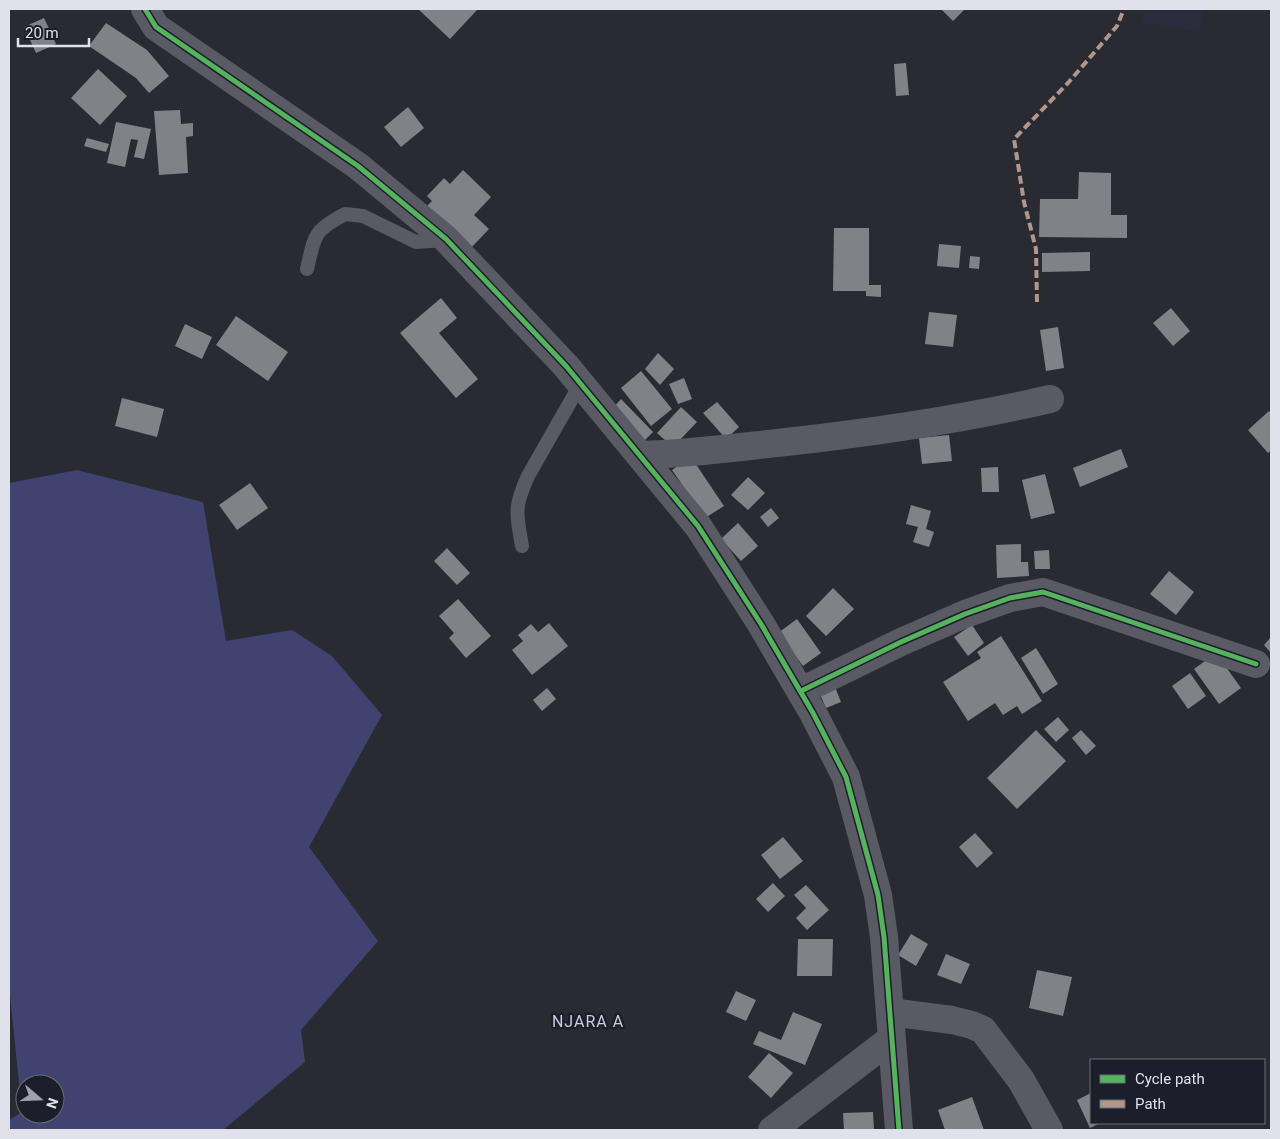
<svg xmlns="http://www.w3.org/2000/svg" width="1280" height="1139" viewBox="0 0 1280 1139" font-family="Roboto,sans-serif">
<rect width="100%" height="100%" fill="#2a2b32"/>
<path fill="#2a2c3e" d="M1145,9H1205L1198,32L1141,23Z"/>
<path fill="#40426f" fill-rule="evenodd" d="M77,470L203,502L226,641L292,630L332,656L382,715L309,847L378,941L301,1030L305,1062L223,1130H9V1120L22,1112L9,986V483ZM25,1084H55V1114H25Z"/>
<path fill="#818288" d="M418,9H476L477,10L450,39Z
M941,9H965L953,21Z
M44,18L56,44L36,53L24,27Z
M106,23L147,50L169,76L149,93L136,78L89,46Z
M906,63L909,95L896,96L894,64Z
M98,69L127,96L100,125L71,98Z
M408,107L424,128L401,147L384,127Z
M180,110L181,124L193,123V136L186,137L188,173L159,175L154,111Z
M116,122L151,129L144,159L134,157L138,140L131,139L125,167L107,163Z
M87,138L109,144L106,152L84,146Z
M463,170L491,197L474,215L489,229L470,249L426,207L432,201L427,196L444,178L450,184Z
M1079,172L1111,173V215H1127V238L1039,237L1040,199H1078Z
M834,228H869V285H881V297L866,296V291H833Z
M939,244L961,246L959,268L937,266Z
M1090,252V271L1042,272V253Z
M970,256L980,257L979,269L969,268Z
M441,298L457,318L439,333L478,379L456,398L400,333Z
M1171,308L1190,331L1173,346L1153,323Z
M929,312L957,315L953,347L925,344Z
M236,316L288,352L268,381L216,345Z
M185,324L212,337L202,359L175,346Z
M1058,327L1064,368L1046,371L1040,330Z
M658,353L674,369L660,385L645,369Z
M641,371L672,409L651,426L621,388Z
M684,378L692,399L678,404L669,384Z
M122,398L164,409L157,437L115,426Z
M621,399L653,432L644,441L612,409Z
M717,402L739,427L726,439L703,413Z
M681,407L697,422L673,447L657,433Z
M1269,411L1271,413V450L1268,453L1248,430Z
M949,435L952,461L922,464L919,438Z
M1121,449L1128,467L1080,487L1073,468Z
M691,457L724,506L705,518L672,470Z
M998,467L999,492H982L981,468Z
M1045,474L1055,513L1031,519L1022,480Z
M748,477L765,493L748,510L731,495Z
M250,483L268,508L237,530L219,505Z
M911,505L931,511L926,529L934,532L929,547L913,542L918,527L906,524Z
M771,508L779,518L768,527L760,517Z
M738,523L758,546L741,561L721,539Z
M1021,544V562H1028L1029,576L997,578L996,545Z
M447,548L470,573L457,585L434,561Z
M1049,550L1050,569H1035L1034,551Z
M1169,571L1194,592L1176,615L1150,594Z
M833,588L854,609L826,636L806,616Z
M458,599L491,636L466,658L449,638L454,633L439,616Z
M797,619L821,653L803,666L778,633Z
M549,623L568,646L532,675L512,650L523,641L518,635L531,624L538,632Z
M972,625L984,643L968,656L954,637Z
M1001,636L1042,701L1022,714L1017,706L1003,715L995,703L968,721L943,682L981,658L977,652Z
M1271,637V653L1264,645Z
M1036,648L1058,684L1043,694L1021,658Z
M1216,653L1241,688L1219,704L1194,669Z
M1190,673L1206,696L1188,709L1172,686Z
M833,682L841,702L826,708L817,688Z
M547,688L556,699L542,711L533,700Z
M1058,717L1069,730L1056,742L1044,729Z
M1036,730L1066,761L1017,809L987,778Z
M1081,730L1096,746L1086,755L1072,738Z
M975,833L993,853L977,868L959,847Z
M783,837L803,861L780,879L761,855Z
M773,883L785,896L768,912L756,899Z
M806,885L829,910L807,930L796,918L806,908L794,895Z
M911,934L928,944L916,966L898,955Z
M798,939H833L832,976H797Z
M946,954L970,964L961,984L937,975Z
M1037,970L1072,977L1063,1016L1029,1008Z
M736,991L756,1000L746,1021L726,1012Z
M793,1012L822,1024L805,1065L753,1044L759,1031L781,1040Z
M769,1053L793,1073L771,1098L748,1077Z
M1091,1093V1123H1100L1090,1128L1077,1100Z
M972,1097L984,1130H945L938,1110Z
M873,1112L874,1130H844L843,1113Z"/>
<g fill="none" stroke-linecap="round" stroke-linejoin="round">
<path stroke="#595a64" stroke-width="14" d="M307,269C315,235 313,231 345,214L363,216L416,242L445,240
M522,546C516,513 514,507 528,476L581,383"/>
<path stroke="#595a64" stroke-width="28" d="M145,9L156,27L358,166L446,239L566,366L698,526L761,624L813,713L846,777L878,895L884,937L899,1130
M641,455C687,454 732,448 777,443C869,433 960,420 1050,399
M801,691L901,642L965,614L1010,598L1043,592L1256,664
M890,1012L952,1020L972,1025L983,1030L1021,1080L1049,1130
M772,1130L891,1039"/>
<path stroke="#b2968c" stroke-width="4" stroke-dasharray="8 4" stroke-linecap="butt" d="M1037,302L1036,249L1024,202L1014,139L1068,83L1117,26L1124,9"/>
<g stroke="#1d1e2b" stroke-width="8">
<path id="cycleway" d="M145,9L156,27L358,166L446,239L566,366L698,526L761,624L813,713L846,777L878,895L884,937L899,1130
M801,691L901,642L965,614L1010,598L1043,592L1256,664"/>
</g>
<use href="#cycleway" stroke="#56b35d" stroke-width="5"/>
</g>
<g text-anchor="middle" stroke-width="5" stroke-linejoin="round" paint-order="stroke">
<g font-size="16" letter-spacing="1" fill="#cacdde" stroke="#1d1e2b">
<text x="588" y="1027">NJARA A</text>
</g>
</g>
<rect width="1280" height="1139" fill="none" stroke="#e0e1ea" stroke-width="20"/>
<rect x="1090" y="1059" width="175" height="65" fill="#1d1e2b" stroke="#6b6c77"/>
<rect x="1100" y="1075" width="25" height="8" fill="#56b35d" stroke="#6b6c77"/>
<text x="1135" y="1084" font-size="15" fill="#e0e1ea">Cycle path</text>
<rect x="1100" y="1100" width="25" height="8" fill="#b2968c" stroke="#6b6c77"/>
<text x="1135" y="1109" font-size="15" fill="#e0e1ea">Path</text>
<g transform="translate(40 1099) rotate(109)"><circle r="24" fill="#1d1e2b" stroke="#6b6c77"/>
<path d="M0-4L9 19L0 12L-9 19Z" fill="#a0a1aa"/>
<text y="-8" font-size="14" font-weight="bold" text-anchor="middle" fill="#e0e1ea">N</text>
</g>
<path d="M18 38v8h71v-8" fill="none" stroke="#e0e1ea" stroke-width="2.5"/>
<text x="25" y="38" font-size="15" fill="#e0e1ea" stroke="#1d1e2b" stroke-width="4" paint-order="stroke">20 m</text>
</svg>
